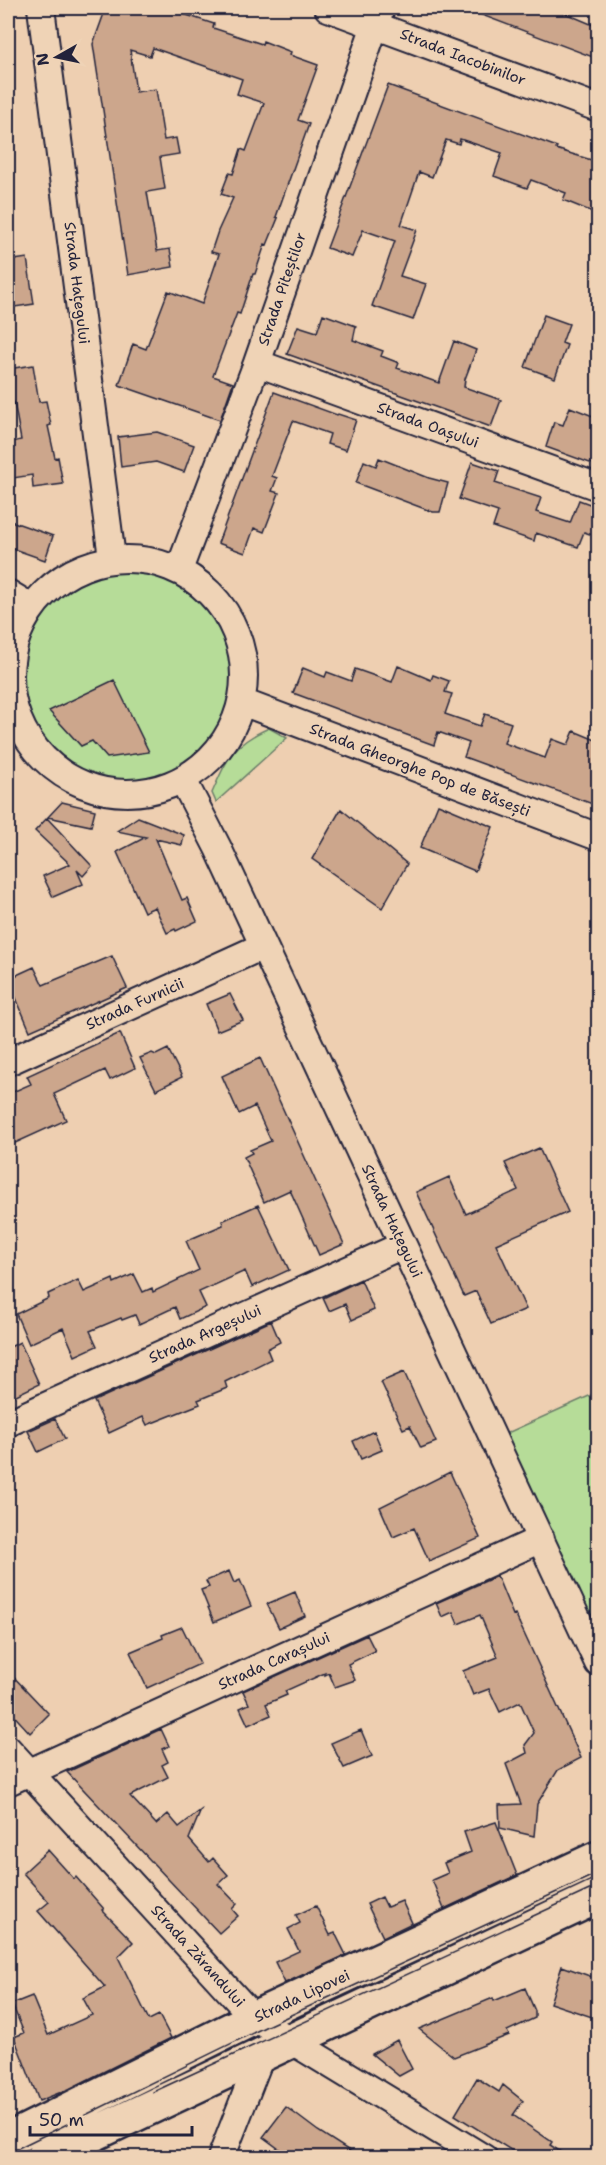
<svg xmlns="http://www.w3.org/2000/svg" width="606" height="2165" viewBox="0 0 606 2165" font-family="'Shantell Sans',sans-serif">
<rect width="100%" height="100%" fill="#eecfb1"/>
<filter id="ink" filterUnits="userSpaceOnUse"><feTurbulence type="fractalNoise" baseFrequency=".0167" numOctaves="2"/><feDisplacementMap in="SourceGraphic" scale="12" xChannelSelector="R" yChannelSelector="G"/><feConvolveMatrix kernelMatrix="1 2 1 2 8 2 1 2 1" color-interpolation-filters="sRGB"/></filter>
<g filter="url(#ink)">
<path fill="#b6dc98" stroke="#6c7f6a" stroke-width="1.5" d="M10 676a117 117 0 1 1 234 0a117 117 0 1 1-234 0Z
M269,728L287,738L216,802L212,793C227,759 232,744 269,728Z
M598,1392V1662L494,1439Z"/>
<path fill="#cca68c" stroke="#22223b" stroke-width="1.5" d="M106,8H165L214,24L213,28L262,44L263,41L291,52L290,55L318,65L298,120L309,124L276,217L278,218L267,245L265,244L255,274H253L240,314L237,313L213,376L233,383L220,420L119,385L133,344L146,349L168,291L202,304L219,254L211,252L218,231L233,198L221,194L229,173L233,174L241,149L246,151L264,103L237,94L242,79L153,48L150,56L130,50L136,92L156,89L164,140L176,138L179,154L160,157L165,189L147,192L157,251L170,249L173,267L128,275L93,44Z
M466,8H553L598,27V59L466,9Z
M388,85L557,147L556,149L598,162V202L595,213L563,200L566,193L531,180L527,188L494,176L502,153L460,139L459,144L446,140L432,177L419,172L401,225L417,230L400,276L426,284L413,320L372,306L395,241L363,230L352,257L327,248Z
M27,258L34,304L8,308V261Z
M323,314L356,326L353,340L383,351L381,356L399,363L397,368L439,383L454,341L476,350L465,379L464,387L501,400L491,427L287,354L298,326L317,332Z
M544,315L569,324L562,343L567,345L555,378L525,367Z
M33,365L39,402L46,401L51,425L48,426L55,458L58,457L63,484L33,488L32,475L13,478L10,464L8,465V443L21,440L14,402L8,403V369Z
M274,392L337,415L338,414L356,420L346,450L327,444L330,434L293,421L272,476L277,478L272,491L279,493L264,532L254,528L245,553L218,543Z
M570,407L598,418V466L546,447L554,422L563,425Z
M157,432L194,445L184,472L156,462L121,467L118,437Z
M379,458L429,478L448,483L440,512H433L356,483L364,461L376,466Z
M472,462L499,471L495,483L541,498L536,512L570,523L579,500L598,507V537L584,532L578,547L536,533L534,541L493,527L498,512L459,499Z
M8,520L53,536L45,560L8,547Z
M398,666L431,680L433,675L449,681L445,692L452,694L445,714L480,726L485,714L511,723L504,743L545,758L552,739L568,745L574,731L598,741V806L464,757L469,743L438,732L434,745L293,693L303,668L325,677L327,672L351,681L355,669L392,682Z
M114,680L149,752L107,758L92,741L81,746L49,711Z
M62,802L95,810L91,826L48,817Z
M438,804L493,827L475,871L420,848Z
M341,809L407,864L382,908L312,859Z
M138,817L184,835L182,845L156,839L182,900L187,898L197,921L176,931L175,929L167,933L155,907L144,912L117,852L146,837L117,831Z
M47,818L92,866L83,876L77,870L83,884L53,897L43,876L70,864L35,831Z
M112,956L127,988L30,1031L8,979L34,967L43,985Z
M230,994L243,1020L217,1031L206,1004Z
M120,1033L135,1068L110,1080L105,1070L54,1094L66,1120L13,1144L8,1132V1094L31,1084L27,1076Z
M168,1049L182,1077L156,1090L140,1058L152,1053L156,1055Z
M260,1058L344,1244L319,1255L290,1190L264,1202L244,1157L252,1153L250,1150L271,1141L255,1106L239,1114L222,1076Z
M539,1148L568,1212L496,1244L526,1309L491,1324L476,1291L464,1296L416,1192L449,1177L466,1214L518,1190L505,1163Z
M258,1205L289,1270L252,1287L245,1271L199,1292L206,1307L180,1319L175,1307L139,1324L135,1315L122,1320L121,1318L90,1331L97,1346L75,1356L63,1328L29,1344L16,1314L49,1298L48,1294L78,1280L84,1292L113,1279L114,1283L134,1274L143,1292L152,1288L153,1292L199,1270L186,1241L223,1225L222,1221Z
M361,1280L374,1310L352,1320L345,1304L329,1311L323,1298Z
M271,1321L280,1342L267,1349L271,1359L225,1382L227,1388L198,1400L200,1404L147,1425L143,1417L109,1433L94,1401Z
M20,1342L39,1384L12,1397L8,1388V1348Z
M404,1372L436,1442L421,1448L410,1426L403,1429L381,1382Z
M55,1419L65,1439L38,1452L28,1431Z
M374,1431L382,1450L361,1459L353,1441Z
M450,1472L480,1538L429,1561L414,1528L393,1537L380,1507Z
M229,1571L234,1583L240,1580L251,1606L214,1622L201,1590L209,1587L206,1581Z
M497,1576L513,1615L515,1614L529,1644L581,1758L558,1770L537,1804L534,1836L500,1828L499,1805L521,1804L506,1764L527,1753L525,1745L534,1733L520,1702L500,1712L489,1689L473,1695L463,1671L498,1657L480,1615L458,1624L453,1612L442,1617L436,1603Z
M295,1592L305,1616L279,1628L267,1604Z
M182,1627L200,1664L147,1688L130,1652L163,1638L162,1635Z
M367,1635L375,1651L348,1664L355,1680L335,1687L329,1673L325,1675V1673L285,1691L287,1695L266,1704L271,1715L248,1725L240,1708L249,1704L243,1691Z
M8,1671L49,1714L30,1733L8,1709Z
M161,1729L169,1746L162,1749L168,1762L162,1765L168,1777L130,1796L156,1824L168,1814L179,1827L201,1810L189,1839L209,1862L213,1858L228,1875L218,1884L237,1904L232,1909L238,1916L219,1933L67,1772Z
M361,1730L372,1756L344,1768L331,1743Z
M496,1822L517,1875L444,1909L432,1880L448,1873L444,1863L471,1852L464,1832Z
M48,1850L74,1879L76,1877L104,1909L102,1910L133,1942L118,1957L149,2020L159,2015L171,2038L69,2089L39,2101L14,2037L24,2033L12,2004L32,1996L48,2035L92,2015L83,1998L105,1987L38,1911L49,1902L23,1873Z
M382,1897L387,1907L402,1901L412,1923L383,1937L367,1904Z
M316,1906L330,1935L335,1933L346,1955L285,1983L275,1962L299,1951L288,1929L300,1923L296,1915Z
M562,1966L598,1979V2019L550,2003Z
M525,1988L535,2011V2018L507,2031L509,2035L454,2057L419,2029L493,1998L494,2001Z
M397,2040L412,2069L399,2076L372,2054Z
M477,2078L499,2092L503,2085L523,2101L513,2115L552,2142L550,2145L569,2157H522L455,2115Z
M286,2107L318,2131L359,2157H290L263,2137Z"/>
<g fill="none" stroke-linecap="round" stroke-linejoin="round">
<g stroke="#22223b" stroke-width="30">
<path id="street" d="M41,8L112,558
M328,8L598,108
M257,363L598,487
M10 676a117 117 0 1 1 234 0a117 117 0 1 1-234 0Z
M179,570L257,363L381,8
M8,593L31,607
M242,702L598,837
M183,780L218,848L598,1663
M8,1062L263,946
M8,1423L403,1245
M8,1749L254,2018L484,2158
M8,1782L541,1539
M221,2158L262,2053"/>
</g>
<g stroke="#22223b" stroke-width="38">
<path id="secondary" d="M8,2140L254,2018L598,1858
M43,2158L598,1896"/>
</g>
<use href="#street" stroke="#efd3b6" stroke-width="26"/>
<use href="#secondary" stroke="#efd3b6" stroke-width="33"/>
<path stroke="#22223b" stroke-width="1.5" d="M153,2092L598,1886
M8,2153L267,2026L598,1873"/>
</g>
</g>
<g text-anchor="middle" stroke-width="4.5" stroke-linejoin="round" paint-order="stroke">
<g font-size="15" fill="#22223b" stroke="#efd3b6">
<text transform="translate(463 57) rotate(21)" y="5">Strada Iacobinilor</text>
<text transform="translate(77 283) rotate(83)" y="5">Strada Hațegului</text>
<text transform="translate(282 289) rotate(-71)" y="5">Strada Piteștilor</text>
<text transform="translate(428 425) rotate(20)" y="5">Strada Oașului</text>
<text transform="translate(420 770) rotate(21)" y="5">Strada Gheorghe Pop de Băsești</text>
<text transform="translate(135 1004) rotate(-24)" y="5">Strada Furnicii</text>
<text transform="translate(392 1221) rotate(65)" y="5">Strada Hațegului</text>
<text transform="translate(205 1334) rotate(-24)" y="5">Strada Argeșului</text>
<text transform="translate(274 1661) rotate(-24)" y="5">Strada Carașului</text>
<text transform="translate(198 1956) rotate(48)" y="5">Strada Zărandului</text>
<text transform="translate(302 1996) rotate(-25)" y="5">Strada Lipovei</text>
</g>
</g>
<rect width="606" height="2165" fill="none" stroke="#efd3b6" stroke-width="30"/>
<rect x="15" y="15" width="576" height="2135" fill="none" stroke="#22223b" stroke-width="2" filter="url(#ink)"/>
<g transform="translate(57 57) rotate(261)" stroke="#efd3b6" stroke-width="4.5" paint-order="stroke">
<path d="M0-4.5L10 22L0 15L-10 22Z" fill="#22223b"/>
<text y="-9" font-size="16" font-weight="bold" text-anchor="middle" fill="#22223b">N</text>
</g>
<path d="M30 2126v9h162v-9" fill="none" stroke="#22223b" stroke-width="3"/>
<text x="39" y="2126" font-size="18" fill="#22223b" stroke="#efd3b6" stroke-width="4.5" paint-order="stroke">50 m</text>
</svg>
